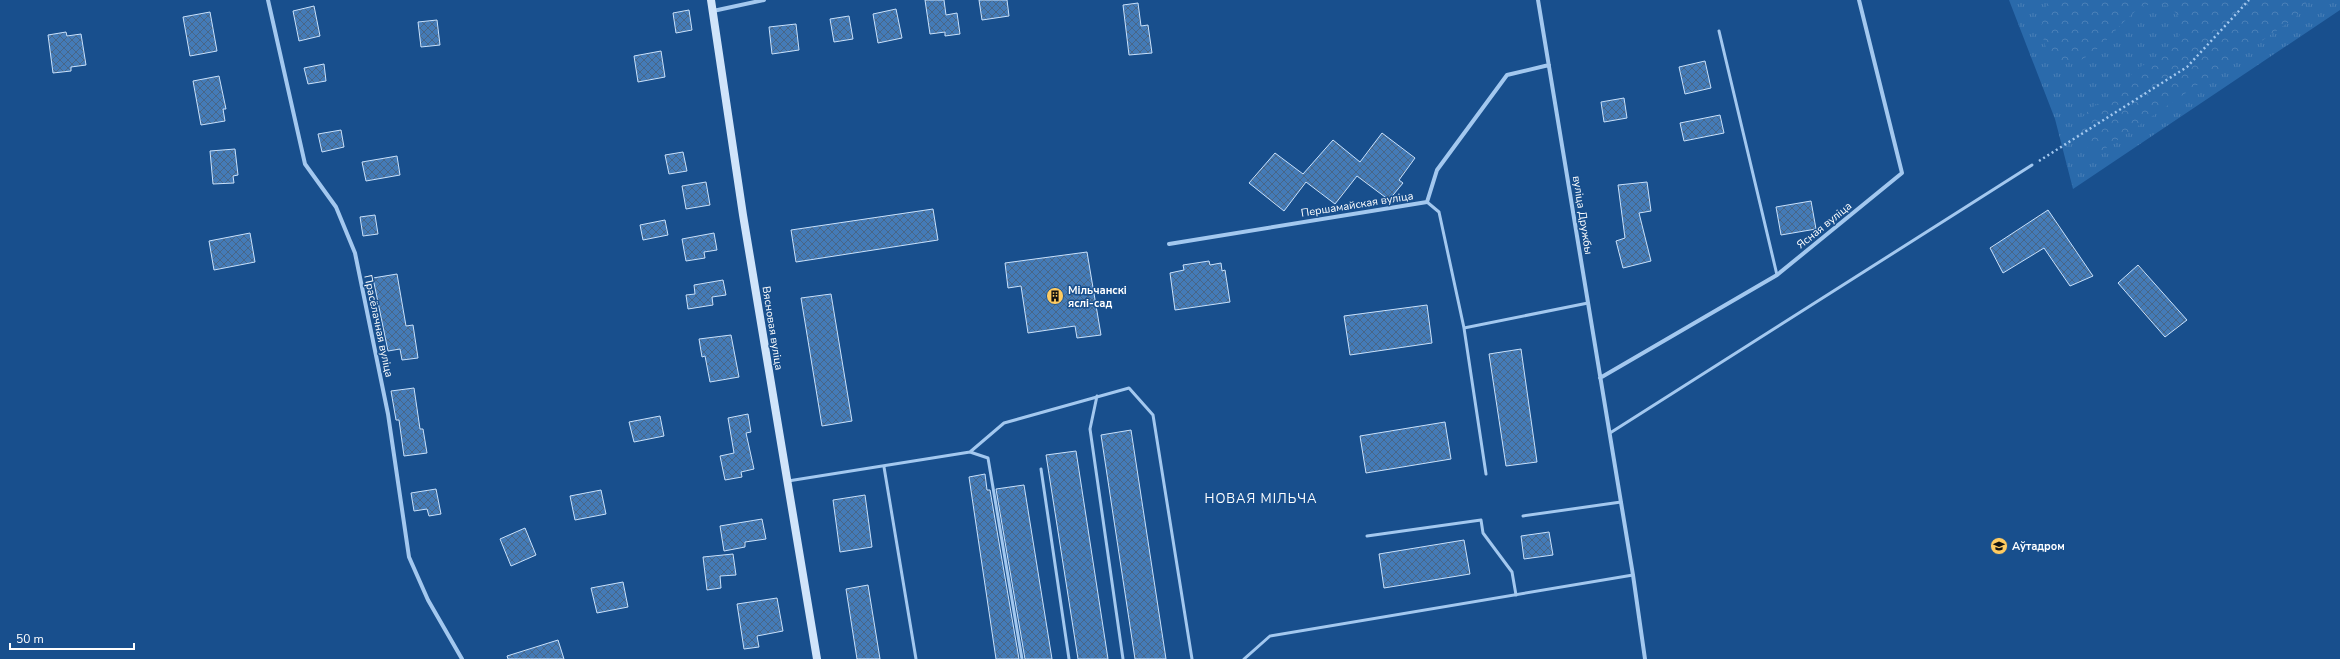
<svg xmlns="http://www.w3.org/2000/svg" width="2340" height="659" viewBox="0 0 2340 659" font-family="'Nunito Sans',sans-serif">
<defs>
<pattern id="grass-tufts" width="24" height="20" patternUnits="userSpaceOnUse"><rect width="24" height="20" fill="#2a6aab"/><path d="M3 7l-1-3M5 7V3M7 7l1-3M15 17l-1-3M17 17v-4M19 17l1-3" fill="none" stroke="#4a80b8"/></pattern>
<pattern id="forest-crowns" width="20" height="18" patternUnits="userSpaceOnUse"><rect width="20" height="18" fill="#2a6aab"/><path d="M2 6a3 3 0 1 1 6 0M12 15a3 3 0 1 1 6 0" fill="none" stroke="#4a80b8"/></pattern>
<pattern id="building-cross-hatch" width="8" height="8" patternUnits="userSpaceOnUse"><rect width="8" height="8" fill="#447bb7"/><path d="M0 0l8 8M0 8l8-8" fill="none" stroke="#486687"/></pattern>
</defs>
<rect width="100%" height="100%" fill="#184f8d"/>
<path fill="url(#grass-tufts)" d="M2009,0H2340V10L2073,189L2055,119Z"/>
<path fill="url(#forest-crowns)" d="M2047,0H2309L2295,18L2103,150C2094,151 2088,150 2083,142C2068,116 2099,104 2115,93C2121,88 2125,81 2131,75C2145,59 2181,53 2181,26C2180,18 2176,11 2169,7C2161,3 2150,4 2142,7C2120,17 2088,77 2057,60C2047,55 2044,43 2042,32C2040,20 2047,11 2047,0Z"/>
<path fill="url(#building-cross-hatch)" stroke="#c9e1fb" d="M925,0H944L946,15L957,13L960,34L945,36V32L930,34Z
M979,0H1007L1009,16L982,20Z
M1138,3L1141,26L1148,25L1152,53L1129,55L1123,5Z
M314,6L320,36L299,41L293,11Z
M896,9L902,38L878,43L873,14Z
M689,10L692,30L676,33L673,13Z
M210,12L217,51L190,56L183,17Z
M849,16L853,39L834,42L830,19Z
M437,20L440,45L421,47L418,22Z
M796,24L799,50L772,54L769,27Z
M66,32L67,36L81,34L86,65L71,67V71L53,73L48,35Z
M661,51L665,77L638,82L634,56Z
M1705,61L1711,88L1685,94L1679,67Z
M324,64L326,81L308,84L304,68Z
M219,76L226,109H223L225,121L201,125L193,81Z
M1624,98L1627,118L1604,122L1601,102Z
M1720,115L1724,133L1684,141L1680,123Z
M341,130L344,147L322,152L318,134Z
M1382,133L1415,158L1399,180L1403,183L1389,200L1357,176L1335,204L1306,182L1284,211L1249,183L1275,153L1303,174L1333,140L1360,162Z
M235,149L238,175L233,176L234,183L213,184L210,151Z
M683,152L687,171L669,174L665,155Z
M397,156L400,175L366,181L362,162Z
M706,182L710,205L686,209L682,186Z
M1647,182L1651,211L1639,213L1651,261L1623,268L1616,241L1625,238L1618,185Z
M1811,201L1816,229L1781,235L1776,207Z
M933,209L938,240L796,262L791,230Z
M2048,210L2093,276L2070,286L2044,248L2003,273L1990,248Z
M375,215L378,234L363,236L360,217Z
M665,220L668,235L643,240L640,225Z
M250,233L255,262L214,270L209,241Z
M714,233L717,250L704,252L705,258L686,261L682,239Z
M1087,252L1101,335L1077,338L1075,326L1028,333L1021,286L1008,288L1005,263Z
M1209,261L1210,265L1221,263L1222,271L1225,270L1230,302L1175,310L1170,273L1184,270L1183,265Z
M2138,265L2187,320L2165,337L2118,283Z
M397,274L406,326L413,325L418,358L402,360L400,349L388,351L373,278Z
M723,280L726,295L712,297L713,305L688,309L686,295L695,294L694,285Z
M831,294L852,421L822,426L801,298Z
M1427,305L1432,343L1350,355L1344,316Z
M731,335L739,377L710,382L705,356L702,357L699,339Z
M1521,349L1537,462L1506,466L1489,354Z
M414,388L420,429H423L427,453L404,456L399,420H396L391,391Z
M748,414L751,432L746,433L754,469L741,472L742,477L725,480L720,456L734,453L728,418Z
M660,416L664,436L634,442L629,422Z
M1445,422L1451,459L1366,473L1360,436Z
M1131,430L1166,659H1135L1101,435Z
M1076,451L1108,659H1078L1046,455Z
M985,474L987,490H990L1019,659H996L969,477Z
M1024,485L1052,659H1025L996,489Z
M436,489L441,514L429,516L427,509L414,511L411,493Z
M601,490L606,514L575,520L570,496Z
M865,495L872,547L840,552L833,500Z
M762,519L766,539L745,542V547L724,551L720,526Z
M525,528L536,555L511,566L500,539Z
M1549,532L1553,555L1524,559L1521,536Z
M1464,540L1470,574L1384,588L1379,554Z
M733,554L736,575L720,576L721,588L707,590L703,557Z
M623,582L628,607L597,613L591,588Z
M868,585L880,659H857L846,589Z
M777,598L783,631L757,636L759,647L744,649L737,604Z
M558,640L564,659H508L507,656Z"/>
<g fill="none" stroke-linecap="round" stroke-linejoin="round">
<path stroke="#a3c8ef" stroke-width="2.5" stroke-dasharray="2 3" stroke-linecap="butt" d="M2039,161L2187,67L2249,0"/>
<path stroke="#a3c8ef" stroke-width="3" d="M1719,31L1777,275
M1427,202L1439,212L1464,328
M1097,396L1090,429L1123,659
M1610,433L2032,165
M970,452L988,458L1022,659
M884,467L916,659
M1041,469L1069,659
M1486,474L1464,328L1588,303
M788,481L970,452L1004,423L1129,388L1153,415L1192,659
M1523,516L1621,502
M1367,536L1481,520L1483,533L1512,572L1516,595
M1244,659L1270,636L1633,575"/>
<path stroke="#a3c8ef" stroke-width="4" d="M268,0L305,164L336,207L355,253L388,414L409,557L428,600L462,659
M1538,0L1633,575L1645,659
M713,11L764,0
M1169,244L1427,202L1437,170L1507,75L1549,65
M1600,378L1777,275L1902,173L1859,0"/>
<path stroke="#d0e4fa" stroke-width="8" d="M711,0L743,215L817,659"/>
</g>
<defs>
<g id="building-disc" transform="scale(0.9)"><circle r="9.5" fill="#ffcb60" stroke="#184f8d"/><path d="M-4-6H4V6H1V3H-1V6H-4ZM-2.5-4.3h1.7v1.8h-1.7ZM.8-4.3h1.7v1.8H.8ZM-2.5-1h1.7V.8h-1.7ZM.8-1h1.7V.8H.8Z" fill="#111"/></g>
<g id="school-disc" transform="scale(0.9)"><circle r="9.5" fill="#ffcb60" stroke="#184f8d"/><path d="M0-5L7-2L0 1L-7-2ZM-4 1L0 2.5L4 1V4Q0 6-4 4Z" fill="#111"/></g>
</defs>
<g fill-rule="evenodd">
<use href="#building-disc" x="1055" y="296"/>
<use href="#school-disc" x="1999" y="546"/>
</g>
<g text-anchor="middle" stroke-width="3" stroke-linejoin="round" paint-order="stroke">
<g font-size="11" fill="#fff" stroke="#184f8d">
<text transform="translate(1357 204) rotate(-9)" y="4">Першамайская вуліца</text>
<text transform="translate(1583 215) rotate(81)" y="4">вуліца Дружбы</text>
<text transform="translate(1824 225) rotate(-39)" y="4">Ясная вуліца</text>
<text transform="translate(379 326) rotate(78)" y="4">Прасёлачная вуліца</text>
<text transform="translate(773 328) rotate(81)" y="4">Вясновая вуліца</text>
</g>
<g font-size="11" font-weight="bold" fill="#fff" stroke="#184f8d" text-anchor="start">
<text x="1068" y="294">Мільчанскі<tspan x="1068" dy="13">яслі-сад</tspan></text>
<text x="2012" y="550">Аўтадром</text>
</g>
<g font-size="13" letter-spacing="1" fill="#fff" stroke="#184f8d">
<text x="1261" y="503">НОВАЯ МІЛЬЧА</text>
</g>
</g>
<path d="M10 643v6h124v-6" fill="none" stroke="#ffffff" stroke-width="2"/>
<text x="16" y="643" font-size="12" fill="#ffffff" stroke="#184f8d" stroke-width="3" paint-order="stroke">50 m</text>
</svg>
